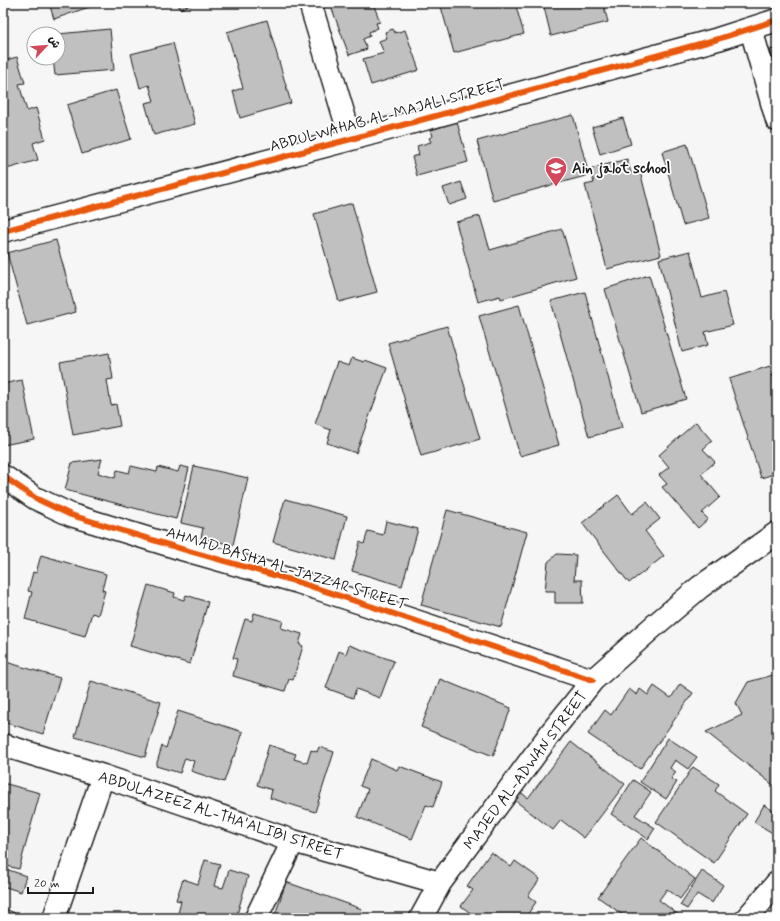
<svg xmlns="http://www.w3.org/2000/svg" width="780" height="921" viewBox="0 0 780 921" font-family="Mynerve,'Playpen Sans Arabic',sans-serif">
<rect width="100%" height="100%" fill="#f6f6f6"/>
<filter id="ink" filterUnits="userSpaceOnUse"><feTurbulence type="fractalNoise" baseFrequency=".025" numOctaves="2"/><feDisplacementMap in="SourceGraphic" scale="8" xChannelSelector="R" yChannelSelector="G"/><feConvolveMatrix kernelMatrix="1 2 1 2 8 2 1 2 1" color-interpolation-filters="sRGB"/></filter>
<g filter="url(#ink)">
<path fill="#c0c0c0" stroke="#1c1c1c" d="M49,3H101L54,19Z
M178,3H196L180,9Z
M347,3H373L380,22L376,23L378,28L369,32L370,36L363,39L367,49L349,55L332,9Z
M440,3H515L524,34L454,53Z
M543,3H603L608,22L551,36Z
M267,20L291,103L240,118L233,91L243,88L227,32Z
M110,29L114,70L55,75L53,58H58V34Z
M393,29L395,33L405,30L419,70L371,85L363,59L384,53L379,41L387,38L385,32Z
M173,43L195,124L154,135L145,103L154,101L149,85L140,88L131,54Z
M777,48V71L770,50Z
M17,57L25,83L19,84L27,111L36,108L45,139L33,143L38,160L3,170V61Z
M116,90L131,139L82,154L67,105Z
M573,115L589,175L493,201L477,141Z
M623,118L631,144L600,154L592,127Z
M457,122L468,162L417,176L412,157L419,155L417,146L431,142L429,138L433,136L431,130Z
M687,144L709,218L683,225L662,152Z
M627,159L631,173L640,171L661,255L607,269L585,185L594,183L590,169Z
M461,182L467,199L449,205L443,188Z
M352,203L377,292L339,302L314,214Z
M480,216L490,250L562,229L576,277L501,299L500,296L478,302L456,222Z
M56,240L76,312L27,325L7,253Z
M690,251L702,298L724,292L733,325L705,332L708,345L682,352L659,259Z
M649,275L686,399L641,412L605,289Z
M585,292L622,428L589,437L551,301Z
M519,305L559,445L520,456L479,316Z
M447,326L480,439L421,456L388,343Z
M109,353L113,379L107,380L111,405L116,404L120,426L73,435L60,362Z
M352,358L364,362L365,360L387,368L356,453L327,443L331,430L315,424L337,362L349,366Z
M770,366L773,377L777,376V473L761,478L729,379Z
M22,380L34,439L3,445V384Z
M696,422L712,441L703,449L715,462L701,474L720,497L702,513L708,519L698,528L662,487L667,484L659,475L669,467L659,455Z
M102,459L98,473L115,478L117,470L129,473L131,466L157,472L158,467L178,472L180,466L189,468L176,519L65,490L72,463Z
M194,466L248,478L233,545L201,538L203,528L181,523Z
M618,495L632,514L647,502L660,519L645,531L664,556L629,583L582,523Z
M285,499L347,516L336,560L273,542Z
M447,510L527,532L501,627L421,605Z
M386,521L418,529L402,586L352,571L360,542L364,544L368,531L383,535Z
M557,554L576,555L574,580H582L583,603H555V591H545L548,562Z
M41,555L106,574L102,590L105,591L98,615L92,613L85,636L25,619L32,592L28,591L33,572L36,573Z
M148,585L175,593L174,597L184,600L186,595L208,602L190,664L130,646Z
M254,613L283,621L281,628L302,634L299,644L303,646L293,680L289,679L285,691L233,676L237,659L233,658L245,619L252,621Z
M349,645L394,661L380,698L356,689L353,698L326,688L339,651L346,654Z
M6,662L60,678L43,734L3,722V672Z
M777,674V788L706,732L742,715L736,703L748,682Z
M440,679L511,708L493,756L421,727Z
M91,681L161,702L145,757L75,737Z
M680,684L693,693L640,769L588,734L605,710L611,715L629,689L637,695L640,689L648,695L654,686L671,698Z
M178,711L243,732L235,756H233L224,782L191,771L194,761L185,758L180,773L156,766L162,746L166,748Z
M668,738L697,757L688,769L675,760L670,768L676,772L671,779L677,782L666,799L640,782Z
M571,742L625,784L584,838L561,820L553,830L513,799L519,791L528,798Z
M269,745L296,754L294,759L307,763L311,750L317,752L319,747L334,752L315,812L270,798L272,790L257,785Z
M371,759L397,770L399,766L442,782L433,807L426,805L412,839L357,817L368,789L360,786Z
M693,767L719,784L715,791L747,814L714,863L656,822Z
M633,780L651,792L635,815L655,828L648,839L611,814Z
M3,783L40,793L19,869L3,865Z
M764,805L777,813L776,835L754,822Z
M641,838L695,879L680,899L667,889L659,900L680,916L679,918H627L598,897Z
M491,852L511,867L515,861L540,879L528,896L536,902L525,918H477L461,906L473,890L467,886Z
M205,860L220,864L214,886L223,888L229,870L248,876L236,918H189L178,914L181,901L176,900L183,879L198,884Z
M3,868L26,876L21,892L3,886Z
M702,871L723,885L712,903L697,894L687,909L680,905Z
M286,882L362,909L359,918H274Z
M3,908L15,913L13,918H3Z"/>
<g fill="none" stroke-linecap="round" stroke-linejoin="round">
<g stroke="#1c1c1c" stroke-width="25">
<path id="minor" d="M310,3L351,139
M751,29L777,120
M3,231L351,139L718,39L777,20
M3,476L35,498L71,515L182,549L298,582L593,680
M3,745L103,776L293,841L440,883
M54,918L103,776
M256,918L293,841
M421,918L440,883L553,730L593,680L654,626L700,587L777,533
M747,918L777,883"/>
</g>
<use href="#minor" stroke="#fff" stroke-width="22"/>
<g stroke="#fff" stroke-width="8">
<path id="cycleway" d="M3,231L351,139L718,39L777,20
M3,476L35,498L71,515L182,549L298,582L593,680"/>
</g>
<use href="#cycleway" stroke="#e8590c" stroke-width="6"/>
</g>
</g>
<defs>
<g id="school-pin" transform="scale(1.15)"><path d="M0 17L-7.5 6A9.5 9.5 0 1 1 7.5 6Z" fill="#d1495b" stroke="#fff"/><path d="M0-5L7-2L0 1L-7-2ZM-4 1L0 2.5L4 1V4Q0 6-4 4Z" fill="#fff"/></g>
</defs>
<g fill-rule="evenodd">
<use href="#school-pin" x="556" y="168"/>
</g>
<g text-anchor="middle" stroke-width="3.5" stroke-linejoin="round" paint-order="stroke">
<g font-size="15" fill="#1c1c1c" stroke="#fff">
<text transform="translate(387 115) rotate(-15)" y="5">ABDULWAHAB AL-MAJALI STREET</text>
<text transform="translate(287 568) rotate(17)" y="5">AHMAD BASHA AL-JAZZAR STREET</text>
<text transform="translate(525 770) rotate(-53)" y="5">MAJED AL-ADWAN STREET</text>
<text transform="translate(221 815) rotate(18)" y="5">ABDULAZEEZ AL-THA'ALIBI STREET</text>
</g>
<g font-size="15" font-weight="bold" fill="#1c1c1c" stroke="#fff" text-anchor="start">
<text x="572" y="173">Ain jalot school</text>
</g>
</g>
<rect width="780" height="921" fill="none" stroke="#fff" stroke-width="16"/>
<rect x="8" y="8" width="764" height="905" fill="none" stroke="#1c1c1c" stroke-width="1.5" filter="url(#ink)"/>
<g transform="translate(46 46) rotate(64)"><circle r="19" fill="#ffffff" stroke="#a4a4a4"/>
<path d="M0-3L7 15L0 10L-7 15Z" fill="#d1495b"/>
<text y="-6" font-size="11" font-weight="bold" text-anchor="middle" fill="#1c1c1c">ش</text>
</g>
<path d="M28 887v6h65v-6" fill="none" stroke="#1c1c1c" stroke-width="2"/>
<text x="34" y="887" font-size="12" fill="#1c1c1c" stroke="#ffffff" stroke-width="3" paint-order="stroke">20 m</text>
</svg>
